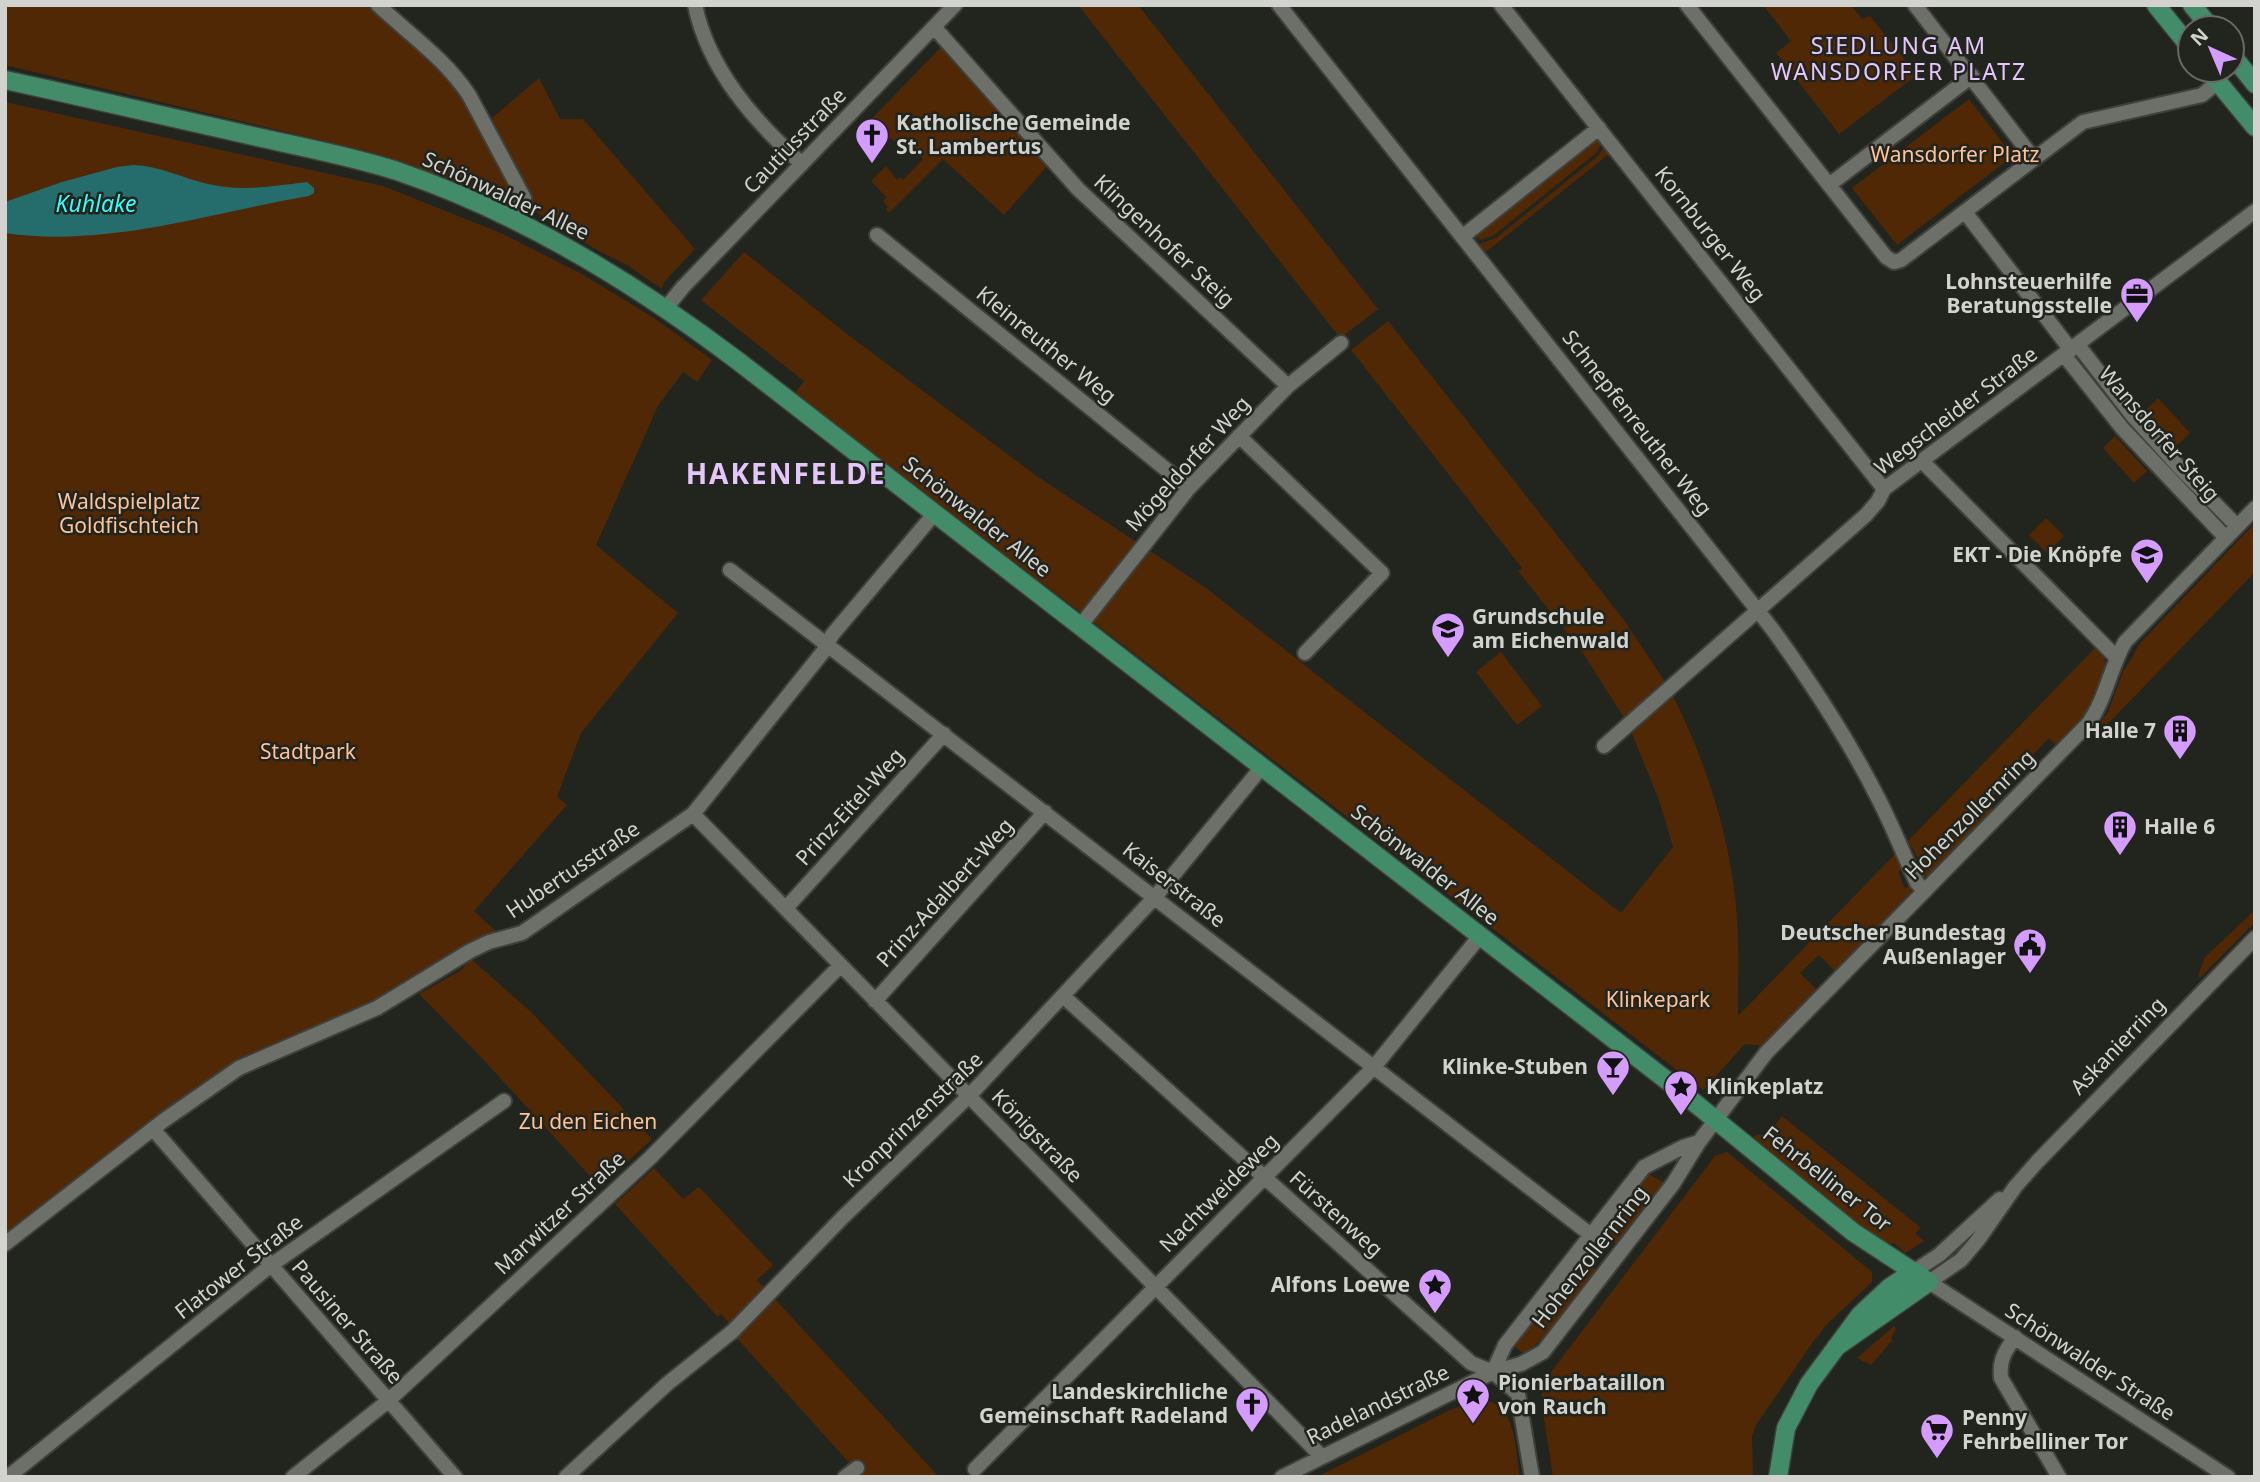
<svg xmlns="http://www.w3.org/2000/svg" width="2260" height="1482" viewBox="0 0 2260 1482" font-family="'Noto Sans',sans-serif">
<rect width="100%" height="100%" fill="#22241e"/>
<path fill="#512806" d="M5,5H369L440,70L464,95L474,89L491,119L539,78L560,119H583L695,249L664,282L662,289L627,265L595,249L523,204L507,198L484,194L367,151L5,65Z
M1078,5H1138L1378,309L1342,337L1337,334Z
M1763,5H1851L1862,19L1870,16L1917,75L1839,134L1776,53L1791,41Z
M943,45L1049,164L1004,215L943,159L889,213L886,209L888,207L883,201L886,197L871,181L886,166L897,180L900,177L903,180L923,159L909,145L904,150L891,138L880,150L878,149L875,152L857,134Z
M1969,99L2013,156L1897,245L1852,188Z
M5,102L383,186L503,234L580,273L654,318L712,360L697,382L683,372L658,406L596,545L678,613L581,733L557,797L567,805L474,911L496,931L397,990L389,993L332,1024L246,1055L154,1121L5,1238Z
M1592,139L1603,141L1596,153L1494,235L1481,240L1476,238L1479,231Z
M1604,147L1609,154L1486,252L1479,244L1496,238L1598,156Z
M744,252L847,334L1038,477L1206,588L1621,913L1673,847L1659,800L1630,729L1671,692C1709,767 1735,850 1738,935C1739,962 1738,989 1738,1016L1897,852L1904,866L1898,872L1905,889L1911,884V892L1835,971L1819,955L1800,973L1817,990L1765,1046L1745,1044L1703,1090L795,393L804,381L701,300Z
M1388,321L1624,620L1667,685L1626,721L1583,653L1518,571L1522,568L1351,350Z
M2158,398L2190,433L2173,449L2141,415Z
M2115,436L2147,471L2134,483L2103,448Z
M2046,518L2064,536L2047,553L2029,535Z
M2255,523V572L2097,735L2099,724L2108,712L2123,672L2141,642Z
M2096,647C2100,651 2104,655 2105,661C2112,686 2073,729 2057,746L2049,738L1987,802L1994,810L1931,874L1922,878L1918,873L1923,867L1908,841Z
M1501,652L1542,706L1517,725L1476,672Z
M2255,910V922L2200,978L2198,976L2205,957Z
M471,959L531,1012L652,1139L600,1187L480,1056L419,994L460,971Z
M1782,1116L1921,1228L1915,1233L1924,1241L1905,1253L1894,1243L1888,1247L1753,1140L1756,1135L1768,1134Z
M1727,1152L1872,1272V1282L1827,1324L1813,1342L1756,1425L1752,1436L1753,1477H1553L1542,1405V1384L1715,1156Z
M654,1168L683,1199L699,1187L773,1265L757,1280L765,1289L729,1323L721,1314L718,1317L615,1204Z
M1647,1173L1665,1183L1618,1245L1602,1232Z
M1581,1258L1597,1271L1552,1329L1525,1355L1513,1345Z
M774,1298L939,1477H862L734,1335Z
M1894,1326L1896,1329L1891,1338L1892,1341L1871,1365L1857,1358Z
M1479,1399C1517,1402 1515,1447 1520,1477H1317L1448,1411Z"/>
<path fill="#256d6c" d="M133,165C160,166 182,178 208,184C242,192 273,186 307,182L314,188V193L309,196C209,213 108,248 5,233V202L62,182L117,167Z"/>
<g fill="none" stroke-linecap="round" stroke-linejoin="round">
<g stroke="#3f403c" stroke-width="18">
<path id="minor" d="M378,5C408,33 446,60 469,95L524,198L512,220
M695,5C708,69 755,122 802,164
M1279,5L1773,630C1812,684 1849,740 1879,800C1893,827 1904,856 1917,883L1925,891
M1501,5L1884,489
M1687,5L1886,257L1894,262L1901,260L2034,159L1915,5
M934,27L1078,189L1288,386
M2034,159L2083,122L2202,95L2218,82
M1829,185L1972,76
M1965,212L2071,350
M877,235L1189,488
M1462,237L1599,128
M666,308L683,287L955,5
M2078,345L2132,415L2179,467L2237,526
M2064,355L2122,428L2226,538
M1239,436L1382,573L1305,653
M1923,462L2116,657
M730,570L1591,1235
M1080,626L1189,488L1288,386L1341,343
M1604,746L1866,515L1878,501L1884,489L2255,211
M693,814L1322,1457
M786,908L944,734
M1063,996L1471,1363L1493,1372L1518,1394L1532,1477
M875,1001L1045,812
M153,1129L455,1477
M5,1244L163,1121L239,1068L377,1008L470,951L489,942L522,933L693,814L823,652L832,635L935,513
M1913,1272L1939,1255L2000,1199
M2015,1337C2005,1351 1999,1360 2001,1378L2059,1477
M1493,1372L1505,1345L1644,1167L1683,1147L1699,1142
M975,1469L1374,1067L1480,936
M8,1477L270,1266L504,1101
M293,1477L388,1401L650,1158L841,965
M566,1477L667,1384L733,1331L842,1218L969,1096L1155,897L1262,767
M845,1477L857,1468
M1282,1477L1493,1372L1521,1364L1543,1352L1673,1184L1699,1142L1766,1053L2088,724C2106,699 2110,668 2125,642L2255,508
M2228,1477L1929,1282L1961,1260L1978,1240L2015,1187L2037,1162L2255,938"/>
</g>
<g stroke="#3f403c" stroke-width="21">
<path id="major" d="M2156,5L2190,47
M2192,5L2211,28
M2232,55L2255,84
M2208,70L2255,127
M5,80C88,98 171,117 253,136C301,147 351,156 397,171C521,213 635,283 738,361L1674,1086L1853,1232L1929,1282L1836,1347
M1778,1477L1786,1428L1809,1384L1860,1315L1890,1287L1913,1272"/>
</g>
<use href="#minor" stroke="#6d7069" stroke-width="14"/>
<use href="#major" stroke="#428c6a" stroke-width="18"/>
</g>
<defs>
<g id="church-pin" transform="scale(1.75)"><path d="M0 17L-7.5 6A9.5 9.5 0 1 1 7.5 6Z" fill="#d49cfc" stroke="#22241e"/><path d="M-1.2-6h2.4v3.5h3.3v2.4h-3.3V6h-2.4V-.1h-3.3v-2.4h3.3Z" fill="#111"/></g>
<g id="office-pin" transform="scale(1.75)"><path d="M0 17L-7.5 6A9.5 9.5 0 1 1 7.5 6Z" fill="#d49cfc" stroke="#22241e"/><path d="M-6-3h4V-5.5h4V-3h4V5H-6ZM-1-4.5V-3h2v-1.5ZM-6 0V1H6V0Z" fill="#111"/></g>
<g id="school-pin" transform="scale(1.75)"><path d="M0 17L-7.5 6A9.5 9.5 0 1 1 7.5 6Z" fill="#d49cfc" stroke="#22241e"/><path d="M0-5L7-2L0 1L-7-2ZM-4 1L0 2.5L4 1V4Q0 6-4 4Z" fill="#111"/></g>
<g id="building-pin" transform="scale(1.75)"><path d="M0 17L-7.5 6A9.5 9.5 0 1 1 7.5 6Z" fill="#d49cfc" stroke="#22241e"/><path d="M-4-6H4V6H1V3H-1V6H-4ZM-2.5-4.3h1.7v1.8h-1.7ZM.8-4.3h1.7v1.8H.8ZM-2.5-1h1.7V.8h-1.7ZM.8-1h1.7V.8H.8Z" fill="#111"/></g>
<g id="civic-pin" transform="scale(1.75)"><path d="M0 17L-7.5 6A9.5 9.5 0 1 1 7.5 6Z" fill="#d49cfc" stroke="#22241e"/><path d="M-.6-6.5H3V-4.5H.6V-3L4-1V1h2V6H-6V1h2V-1L-.6-3ZM-1.2 2.5V6h2.4V2.5Z" fill="#111"/></g>
<g id="bar-pin" transform="scale(1.75)"><path d="M0 17L-7.5 6A9.5 9.5 0 1 1 7.5 6Z" fill="#d49cfc" stroke="#22241e"/><path d="M-6-5H6L.8 .8V4.5H3.5V6h-7V4.5H-.8V.8Z" fill="#111"/></g>
<g id="sight-pin" transform="scale(1.75)"><path d="M0 17L-7.5 6A9.5 9.5 0 1 1 7.5 6Z" fill="#d49cfc" stroke="#22241e"/><path d="M0-6L1.8-2.2L6-1.7L2.9 1.2L3.7 5.4L0 3.3L-3.7 5.4L-2.9 1.2L-6-1.7L-1.8-2.2Z" fill="#111"/></g>
<g id="supermarket-pin" transform="scale(1.75)"><path d="M0 17L-7.5 6A9.5 9.5 0 1 1 7.5 6Z" fill="#d49cfc" stroke="#22241e"/><path d="M-6-5.5h2.5l.6 2H6L4.5 2H-2.5L-4.4-4H-6ZM-1.5 3.2a1.3 1.3 0 1 0 .1 0ZM3 3.2a1.3 1.3 0 1 0 .1 0Z" fill="#111"/></g>
</defs>
<g fill-rule="evenodd">
<use href="#church-pin" x="872" y="135"/>
<use href="#office-pin" x="2137" y="294"/>
<use href="#school-pin" x="2147" y="555"/>
<use href="#school-pin" x="1448" y="629"/>
<use href="#building-pin" x="2180" y="731"/>
<use href="#building-pin" x="2120" y="827"/>
<use href="#civic-pin" x="2030" y="945"/>
<use href="#bar-pin" x="1613" y="1067"/>
<use href="#sight-pin" x="1681" y="1087"/>
<use href="#sight-pin" x="1435" y="1285"/>
<use href="#sight-pin" x="1473" y="1395"/>
<use href="#church-pin" x="1252" y="1404"/>
<use href="#supermarket-pin" x="1937" y="1430"/>
</g>
<g text-anchor="middle" stroke-width="5" stroke-linejoin="round" paint-order="stroke">
<g font-size="21" font-weight="bold" fill="#d2d3cf" stroke="#22241e" text-anchor="end">
<text x="896" y="130" text-anchor="start">Katholische Gemeinde<tspan x="896" dy="24">St. Lambertus</tspan></text>
<text x="2112" y="289">Lohnsteuerhilfe<tspan x="2112" dy="24">Beratungsstelle</tspan></text>
<text x="2122" y="562">EKT - Die Knöpfe</text>
<text x="1472" y="624" text-anchor="start">Grundschule<tspan x="1472" dy="24">am Eichenwald</tspan></text>
<text x="2156" y="738">Halle 7</text>
<text x="2144" y="834" text-anchor="start">Halle 6</text>
<text x="2006" y="940">Deutscher Bundestag<tspan x="2006" dy="24">Außenlager</tspan></text>
<text x="1588" y="1074">Klinke-Stuben</text>
<text x="1706" y="1094" text-anchor="start">Klinkeplatz</text>
<text x="1410" y="1292">Alfons Loewe</text>
<text x="1498" y="1390" text-anchor="start">Pionierbataillon<tspan x="1498" dy="24">von Rauch</tspan></text>
<text x="1228" y="1399">Landeskirchliche<tspan x="1228" dy="24">Gemeinschaft Radeland</tspan></text>
<text x="1962" y="1425" text-anchor="start">Penny<tspan x="1962" dy="24">Fehrbelliner Tor</tspan></text>
</g>
<g font-size="21" fill="#d2d3cf" stroke="#22241e">
<text transform="translate(795 141) rotate(-46)" y="7">Cautiusstraße</text>
<text transform="translate(506 196) rotate(25)" y="7">Schönwalder Allee</text>
<text transform="translate(1710 234) rotate(52)" y="7">Kornburger Weg</text>
<text transform="translate(1164 241) rotate(43)" y="7">Klingenhofer Steig</text>
<text transform="translate(1046 345) rotate(39)" y="7">Kleinreuther Weg</text>
<text transform="translate(1956 411) rotate(-37)" y="7">Wegscheider Straße</text>
<text transform="translate(1637 423) rotate(52)" y="7">Schnepfenreuther Weg</text>
<text transform="translate(2159 434) rotate(49)" y="7">Wansdorfer Steig</text>
<text transform="translate(1188 464) rotate(-48)" y="7">Mögeldorfer Weg</text>
<text transform="translate(977 517) rotate(38)" y="7">Schönwalder Allee</text>
<text transform="translate(850 807) rotate(-48)" y="7">Prinz-Eitel-Weg</text>
<text transform="translate(1970 815) rotate(-45)" y="7">Hohenzollernring</text>
<text transform="translate(1425 865) rotate(38)" y="7">Schönwalder Allee</text>
<text transform="translate(573 870) rotate(-34)" y="7">Hubertusstraße</text>
<text transform="translate(1174 885) rotate(38)" y="7">Kaiserstraße</text>
<text transform="translate(945 893) rotate(-48)" y="7">Prinz-Adalbert-Weg</text>
<text transform="translate(2118 1046) rotate(-46)" y="7">Askanierring</text>
<text transform="translate(913 1120) rotate(-44)" y="7">Kronprinzenstraße</text>
<text transform="translate(1037 1136) rotate(46)" y="7">Königstraße</text>
<text transform="translate(1827 1179) rotate(38)" y="7">Fehrbelliner Tor</text>
<text transform="translate(1219 1193) rotate(-45)" y="7">Nachtweideweg</text>
<text transform="translate(560 1213) rotate(-43)" y="7">Marwitzer Straße</text>
<text transform="translate(1336 1214) rotate(42)" y="7">Fürstenweg</text>
<text transform="translate(1590 1257) rotate(-52)" y="7">Hohenzollernring</text>
<text transform="translate(239 1267) rotate(-38)" y="7">Flatower Straße</text>
<text transform="translate(347 1322) rotate(49)" y="7">Pausiner Straße</text>
<text transform="translate(2090 1362) rotate(33)" y="7">Schönwalder Straße</text>
<text transform="translate(1378 1405) rotate(-26)" y="7">Radelandstraße</text>
</g>
<g font-size="21" fill="#ffc29a" stroke="#22241e">
<text x="1955" y="162">Wansdorfer Platz</text>
<text x="129" y="509">Waldspielplatz<tspan x="129" dy="24">Goldfischteich</tspan></text>
<text x="308" y="759">Stadtpark</text>
<text x="1658" y="1007">Klinkepark</text>
<text x="588" y="1129">Zu den Eichen</text>
</g>
<g font-size="23" letter-spacing="2" fill="#e5c6fc" stroke="#22241e">
<text x="1899" y="54">SIEDLUNG AM<tspan x="1899" dy="26">WANSDORFER PLATZ</tspan></text>
</g>
<g font-size="23" font-style="italic" fill="#34fcfb" stroke="#22241e">
<text x="96" y="212">Kuhlake</text>
</g>
<g font-size="28" font-weight="bold" letter-spacing="2" fill="#e5c6fc" stroke="#22241e">
<text x="786" y="484">HAKENFELDE</text>
</g>
</g>
<rect width="2260" height="1482" fill="none" stroke="#d2d3cf" stroke-width="14"/>
<g transform="translate(2211 49) rotate(316)"><circle r="33" fill="#22241e" stroke="#686a65" stroke-width="2"/>
<path d="M0-5L12 26L0 18L-12 26Z" fill="#d49cfc"/>
<text y="-10" font-size="19" font-weight="bold" text-anchor="middle" fill="#d2d3cf">N</text>
</g>
</svg>
